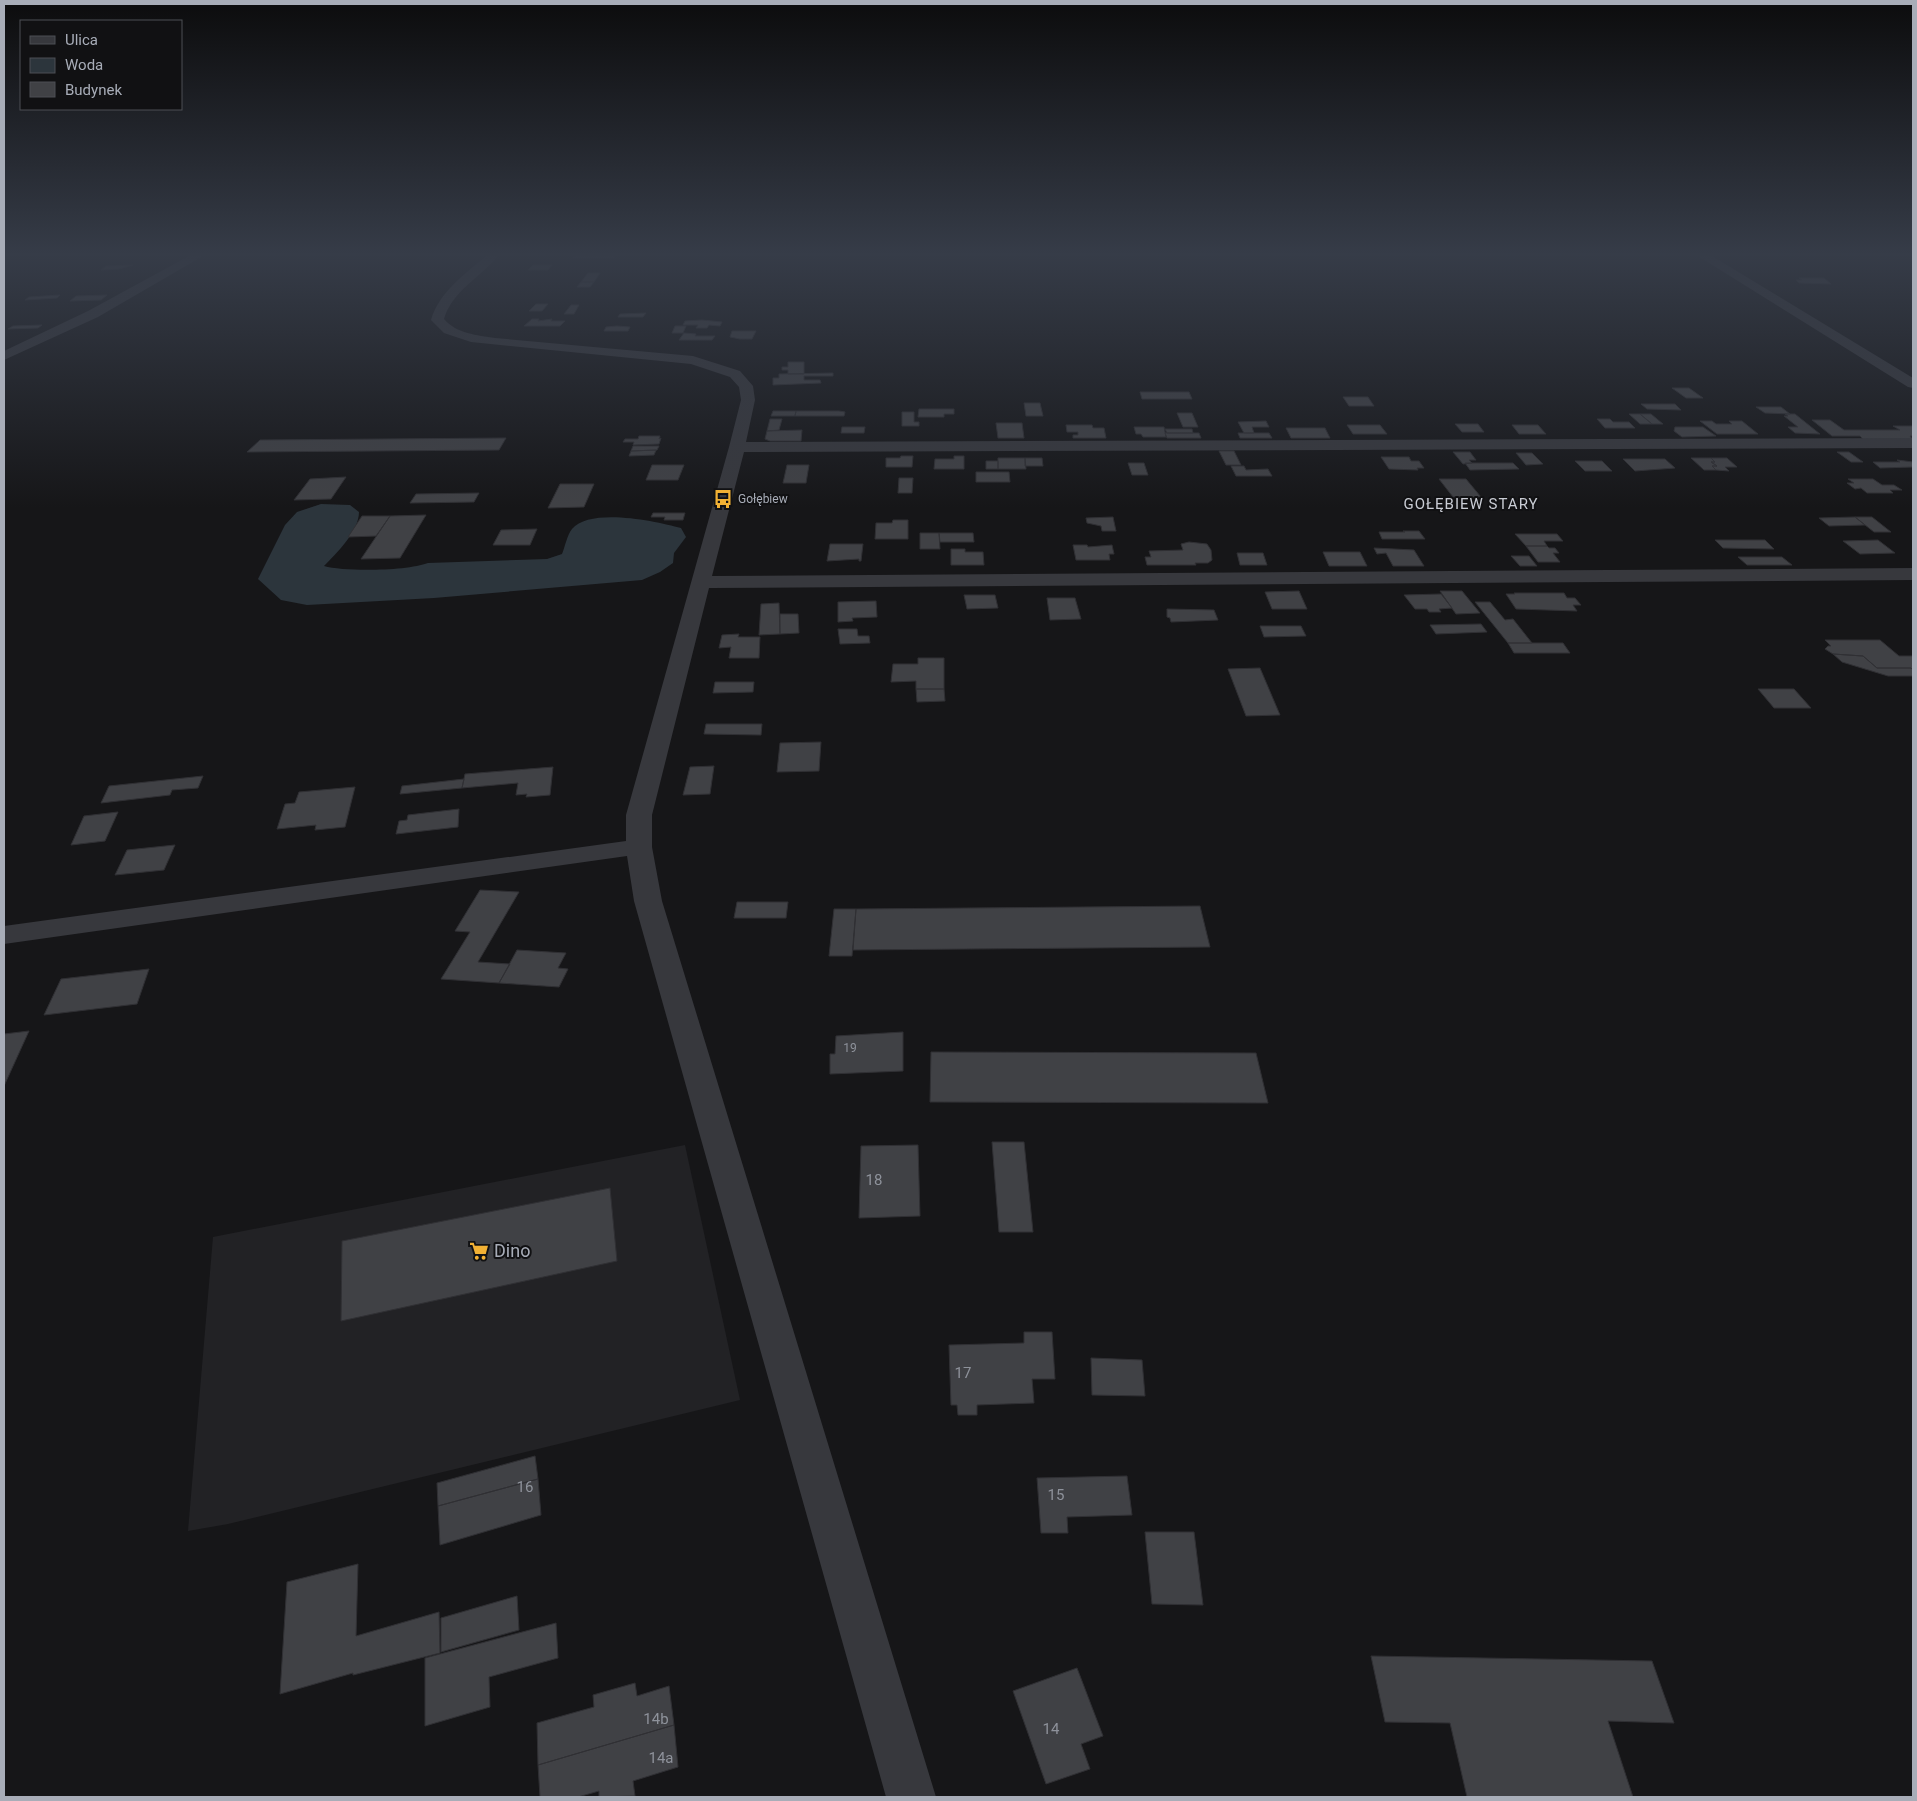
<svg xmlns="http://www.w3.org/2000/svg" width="1917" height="1801" viewBox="0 0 1917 1801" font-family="Roboto,sans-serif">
<rect width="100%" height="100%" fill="#161618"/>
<path fill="#222225" d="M685,1145L740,1400L228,1524L188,1531L213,1237Z"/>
<path fill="#2c353c" d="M321,504L350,505L359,512C359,531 337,553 324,566C345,572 407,571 428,563L547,559L562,554C565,547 567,535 572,529C590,507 656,521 681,528L686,537L674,553L673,563L660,572L642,580L434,598L307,605L281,600L258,579L285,525L297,512Z"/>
<path fill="#404145" stroke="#303034" d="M575,256H615L614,258H573Z
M133,265L119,269L101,270L106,266Z
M533,265H552L548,270H528Z
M588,273H600L594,282H581Z
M1799,278H1824L1831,284L1799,283L1796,280H1802Z
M581,282H594L590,287H577Z
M60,295L57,298L25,300L29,297Z
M107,295L101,300L70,301L76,296Z
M536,304H548L542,311H529Z
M571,305H579L574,314H564Z
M646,313L643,317H618L620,314Z
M532,319H539L538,321L552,319L551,321H565L560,326H524Z
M702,320L722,322L720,326L709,325L707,328H696L698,325H683L685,321Z
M42,325L38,328L8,329L13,326Z
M617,326L630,327L628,331H604L606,327Z
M675,326H686L683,333H672Z
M732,331H756L752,339H740L730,337Z
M684,333L696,334L695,336H715L712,340H679Z
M788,362H804V374H788V370H782V367H788Z
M833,373V376H804V380H820L821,383L773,385V378H779V374Z
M1672,388H1689L1703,398H1686Z
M1140,392H1189L1192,399H1142Z
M1343,397H1368L1374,406H1349Z
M1024,403H1040L1043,416H1026Z
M1641,404H1675L1681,410L1647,409Z
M1756,407H1781L1790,414L1765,413Z
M919,409H954V414H944V417H918Z
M773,411H796L795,416H771Z
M796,411H839L845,412L844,416H795Z
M902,412H914V422H919V426H902Z
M1177,413H1192L1198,427H1183Z
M1629,414H1640L1652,424H1640Z
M1640,414H1651L1663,424H1652Z
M1785,414H1795L1820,434L1795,433L1788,427H1798L1784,416H1788Z
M770,419H782L779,430L767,431Z
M1597,419H1610L1613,422H1629L1635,428H1605Z
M1812,420H1830L1844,430H1900L1893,426H1913V436H1910L1913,440H1864L1860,436H1832Z
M1266,421L1269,427H1252L1254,433H1244L1238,422Z
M1700,421H1712L1716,424H1732L1729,421H1742L1758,434H1717Z
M996,423H1022L1024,438H998Z
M1455,424H1478L1484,432H1462Z
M1066,425H1092L1093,428H1104L1106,438H1073V435H1078V432H1067Z
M1347,425H1380L1387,434H1353Z
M1512,425H1538L1546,434H1519Z
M842,427H865L864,433H841Z
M1134,427H1164L1166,437H1143L1141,434H1136Z
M1675,427H1703L1716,436L1682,437L1674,431Z
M1286,428H1325L1330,438H1291Z
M1165,429H1192L1193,433H1167Z
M802,430L801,441H770L765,439L767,431Z
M1165,433H1199L1201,438H1167Z
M1238,433H1269L1272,438H1240Z
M639,436H660L659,439L661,438L659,444L633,445L634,442H623L625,439H638Z
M506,438L499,450L247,452L260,440Z
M633,446H659L657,450L631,451Z
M656,450L654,455L629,456L631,451Z
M1219,451H1234L1241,465H1226Z
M1453,452H1470L1476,460H1469L1472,463L1463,464Z
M1837,452H1849L1863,462H1851Z
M1516,453H1532L1543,464L1526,465Z
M901,456H913L912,467H886V458H900Z
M954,456H964V469H934L935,459H954Z
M1381,457H1409L1411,461H1419L1424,468H1417L1418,470L1389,469Z
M998,458H1025L1026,469H998Z
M1025,458H1042L1043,466H1025Z
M1691,458H1711L1715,462H1711L1717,466H1712L1716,470H1704Z
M1711,458H1727L1737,467H1725L1729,471L1716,470L1712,466H1717L1711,462H1715Z
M1623,459H1665L1675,468L1635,471Z
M1897,460L1913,462V467L1880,468L1873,462H1900Z
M986,461H998V469H986Z
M1575,461H1602L1612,471H1585Z
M1128,463H1144L1148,475H1132Z
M1465,463H1513L1519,469L1470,470Z
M652,465H684L678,480H646Z
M787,465H809L806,483H783Z
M1231,466H1244L1246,470L1268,469L1272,476H1236Z
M976,472H1009L1010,482H976Z
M346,477L331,499L294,500L310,479Z
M899,478H913L912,493H898Z
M1439,479H1466L1481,497H1453Z
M1848,479H1873L1882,485H1894L1902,490H1890L1893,493H1867L1861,488L1855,489L1847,483H1854Z
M560,484H594L584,507L548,508Z
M479,493L474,502L410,503L416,494Z
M653,513H685L683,520H664L665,517H651Z
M426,515L400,558L361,559L390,516Z
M362,516H390L376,536L348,537Z
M1113,517L1116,531H1102L1101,526L1087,523L1086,518Z
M1855,517H1872L1891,532H1874Z
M1855,517L1865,525L1829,526L1819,518Z
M893,520H908V539H875L876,523H892Z
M537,529L530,545H493L501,530Z
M1403,531H1419L1425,539H1382L1379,532H1405Z
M920,533H939L940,549H920Z
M939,533H973L974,542H940Z
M1515,534H1557L1563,541H1544L1547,546H1526Z
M1715,540H1765L1774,549L1723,548Z
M1878,540L1895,553L1860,554L1843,541Z
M1189,542L1207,544L1211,550L1212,560L1208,563H1195L1196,565H1147L1145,557H1151L1149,551L1183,550L1181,544Z
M830,544H863L861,561H859V559L827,561Z
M1073,545H1087L1088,547L1112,545L1114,554H1109L1110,560H1076Z
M1526,546H1547L1549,548H1555L1559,553H1553L1560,562H1538Z
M1374,548L1414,550L1424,566H1393L1386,553L1377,554Z
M951,549H965V552H983L984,565H951Z
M1323,552H1360L1367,566H1329Z
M1237,553H1263L1267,565H1240Z
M1511,556H1529L1537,566H1520Z
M1738,557H1782L1792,565H1747Z
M1299,591L1307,609H1272L1265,592Z
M1440,591H1462L1480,613L1456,614Z
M1514,593H1564L1567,598H1575L1581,605H1573L1577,611L1516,609L1506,594H1515Z
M1441,594L1452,608L1439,609L1441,612H1429L1427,609H1415L1404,595Z
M964,595H995L998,608L967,609Z
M1047,598H1075L1081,619L1050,620Z
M876,601L877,617L852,618L853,621L838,622V602Z
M1475,602H1490L1505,620L1513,619L1532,643H1508Z
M779,603L780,634L759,635L761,604Z
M1167,609L1214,610L1218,620L1171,622L1170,618L1167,617Z
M780,614H798L799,633L780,634Z
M1481,624L1487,632L1436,634L1430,625Z
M1260,626H1301L1306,636L1264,637Z
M838,629H857L858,636H869L870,643L840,644Z
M739,634L738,637H760L759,658H729L731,647L719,648L722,635Z
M1825,640H1880L1899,656H1913V670L1911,668H1877L1863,656L1833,654L1825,649L1828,646H1831Z
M1508,643H1563L1570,653H1514Z
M1833,654L1863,656L1877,668H1911L1913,670V676H1888L1842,662Z
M918,658H944V689H916V681L891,682L893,664H918Z
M1260,668L1280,715L1246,716L1228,669Z
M715,682H754L753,692L713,693Z
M916,689H944L945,701L917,702Z
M1758,689H1794L1811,708H1774Z
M706,724H762L761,735L704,734Z
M821,742L819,771L777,772L780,743Z
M714,766L710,794L683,795L690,767Z
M553,767L550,795L526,797L527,794L516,795L518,783L462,788L465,774Z
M203,776L198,788L172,790L170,795L101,803L109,786Z
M464,779L462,788L400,794L402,786Z
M355,787L345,827L315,830L316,825L277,829L285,804L295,803L299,792Z
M459,809L458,827L396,834L399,821L407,820L408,815Z
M118,812L105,841L71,845L84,816Z
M175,845L164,870L115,875L127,850Z
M480,890L519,892L478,962L510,964L499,983L441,979L470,932L455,931Z
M737,902H788L786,918H734Z
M1200,906L1210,947L853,950L856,909Z
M834,909H856L852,956H829Z
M517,950L566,953L558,968L568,969L559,987L499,983Z
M149,969L137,1004L44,1015L61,979Z
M29,1031L4,1086V1034Z
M903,1032V1071L830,1074V1054H835L836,1036Z
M931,1052L1256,1053L1268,1103L930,1102Z
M992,1142H1024L1033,1232H999Z
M918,1145L920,1216L859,1218L861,1146Z
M610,1188L617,1261L341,1321L342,1241Z
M1024,1332H1052L1055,1379H1032L1034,1403L977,1405V1415H958L957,1405H951L949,1345L1024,1343Z
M1091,1358L1142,1360L1145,1396L1092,1395Z
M535,1456L538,1479L438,1506L437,1483Z
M1127,1476L1132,1515L1067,1517L1068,1533H1041L1037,1478Z
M538,1479L541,1515L440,1545L438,1506Z
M1145,1532H1194L1203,1605L1152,1604Z
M358,1564L356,1636L439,1612L440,1653L353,1675V1673L280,1694L287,1582Z
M517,1596L519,1630L441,1652V1618Z
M556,1623L558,1658L489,1677L490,1707L425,1726V1658Z
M1371,1656L1652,1661L1674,1723L1608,1721L1633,1797H1467L1450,1723L1385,1722Z
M1077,1668L1103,1736L1081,1744L1090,1769L1046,1784L1013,1691Z
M635,1683L637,1696L669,1686L674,1725L538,1765L537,1723L594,1707L593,1695Z
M674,1725L678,1767L633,1781L635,1796L599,1797V1791L578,1797H540L538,1765Z"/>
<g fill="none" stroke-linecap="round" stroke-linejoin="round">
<path fill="#37383d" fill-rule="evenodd" d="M189,256H203L98,317L4,360V351L88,311Z
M486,256H498C480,278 452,291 444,319C457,334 477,335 495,338L693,356L740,371L753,386L755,400L746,442L1913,438V448L744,452L712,576L1913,568V580L709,588L652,815V847L662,901L936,1797H886L634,901L627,856L4,944V926L626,841V815L729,447L741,400L739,387L730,377L691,364L471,342L444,333L431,320C439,292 465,274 486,256Z
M1698,256H1712L1913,378V388L1908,387Z"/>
</g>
<linearGradient id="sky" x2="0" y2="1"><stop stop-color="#0c0c0d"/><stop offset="0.5" stop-color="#363c48"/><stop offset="1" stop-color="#363c48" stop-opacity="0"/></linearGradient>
<rect width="1917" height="508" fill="url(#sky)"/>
<defs>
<g id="bus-bare" transform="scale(1.5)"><path d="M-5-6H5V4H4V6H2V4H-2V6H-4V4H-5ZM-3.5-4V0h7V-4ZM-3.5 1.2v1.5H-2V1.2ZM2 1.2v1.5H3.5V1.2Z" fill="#f2b134" stroke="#111113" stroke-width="2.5" paint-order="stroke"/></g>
<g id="supermarket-bare" transform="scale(1.5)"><path d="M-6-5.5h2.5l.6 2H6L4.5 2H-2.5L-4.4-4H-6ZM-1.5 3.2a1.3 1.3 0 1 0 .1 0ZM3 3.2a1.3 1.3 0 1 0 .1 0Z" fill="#f2b134" stroke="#111113" stroke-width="2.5" paint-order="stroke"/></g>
</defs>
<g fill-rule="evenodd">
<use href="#bus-bare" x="723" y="499"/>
<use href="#supermarket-bare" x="479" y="1251"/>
</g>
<g text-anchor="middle" stroke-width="4" stroke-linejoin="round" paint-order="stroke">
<g font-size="12" fill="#a8adb8" stroke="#111113" text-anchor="start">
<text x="738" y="503">Gołębiew</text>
</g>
<g font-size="12" fill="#8e929b">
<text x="850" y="1052">19</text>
</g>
<g font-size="15" letter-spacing="1" fill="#c9ccd4" stroke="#111113">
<text x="1471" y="509">GOŁĘBIEW STARY</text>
</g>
<g font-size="15" fill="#8e929b">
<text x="874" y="1185">18</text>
<text x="963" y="1378">17</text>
<text x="525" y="1492">16</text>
<text x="1056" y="1500">15</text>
<text x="656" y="1724">14b</text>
<text x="1051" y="1734">14</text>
<text x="661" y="1763">14a</text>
</g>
<g font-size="18" fill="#a8adb8" stroke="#111113" text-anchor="start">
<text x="494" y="1257">Dino</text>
</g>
</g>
<rect width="1917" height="1801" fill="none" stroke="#a8adb8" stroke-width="10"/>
<rect x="20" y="20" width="162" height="90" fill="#111113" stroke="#4d4f55"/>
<rect x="30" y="36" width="25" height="8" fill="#37383d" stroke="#4d4f55"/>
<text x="65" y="45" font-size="15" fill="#a8adb8">Ulica</text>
<rect x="30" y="58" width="25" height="15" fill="#2c353c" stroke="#4d4f55"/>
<text x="65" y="70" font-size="15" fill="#a8adb8">Woda</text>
<rect x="30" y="82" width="25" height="15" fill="#404145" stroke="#4d4f55"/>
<text x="65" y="95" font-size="15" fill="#a8adb8">Budynek</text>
</svg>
